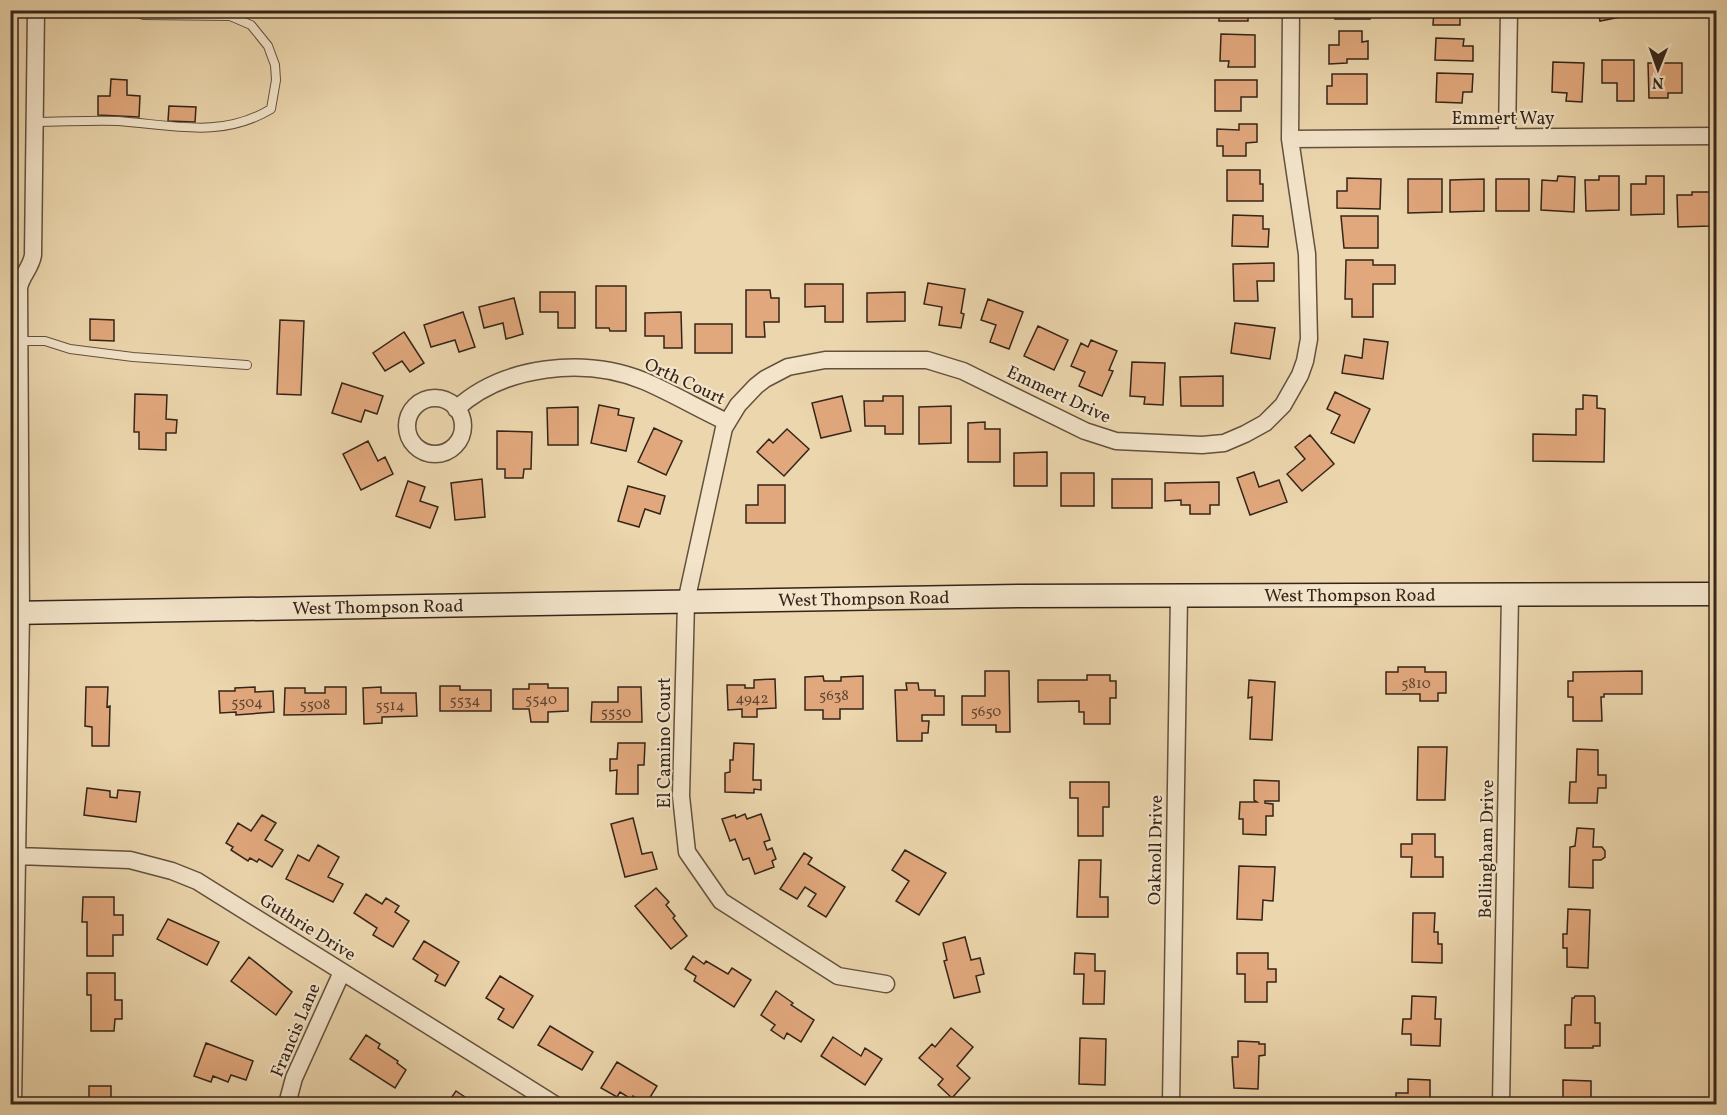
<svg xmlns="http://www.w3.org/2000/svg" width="1727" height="1115" viewBox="0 0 1727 1115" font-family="Vollkorn,serif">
<rect width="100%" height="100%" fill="#ecd6ad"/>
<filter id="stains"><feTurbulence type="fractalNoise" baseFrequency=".00333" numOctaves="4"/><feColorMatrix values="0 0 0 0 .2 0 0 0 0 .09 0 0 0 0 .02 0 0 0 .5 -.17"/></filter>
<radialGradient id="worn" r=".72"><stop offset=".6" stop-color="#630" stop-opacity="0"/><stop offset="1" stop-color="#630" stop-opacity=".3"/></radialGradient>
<path fill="#e2a87d" stroke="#352519" stroke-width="1.5" d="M1219,10H1248V21H1219Z
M1335,10H1370V19H1335Z
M1434,10H1460V25H1433Z
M1550,10H1575V14H1550Z
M1590,10H1625L1626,16L1600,21L1598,11L1591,12Z
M1339,31H1362V42L1368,41V59H1347V63L1329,64V45H1339Z
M1221,34L1255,35V67H1228L1229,61H1220Z
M1436,38L1464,39L1463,46H1473V61L1435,60Z
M1602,60H1634V101H1617V83H1602Z
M1553,62L1584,63L1582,102L1566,101L1567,93L1552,92Z
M1648,63H1682V93H1668V98H1649Z
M1437,73L1473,74L1472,92H1463L1462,103L1436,102Z
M1332,74H1367V104H1327V86H1332Z
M111,79L127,80V95L140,96L139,117L98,115V96H110Z
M1215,80H1257V97H1241V111H1215Z
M169,106L196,107L195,122L168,121Z
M1239,124H1257V142L1246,143V156H1223V146H1217V129L1239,130Z
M1227,170H1260V184H1263V201H1227Z
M1558,176L1575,177L1574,212L1541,210L1542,180L1557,181Z
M1599,176H1619V210L1586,211L1585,180H1599Z
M1646,176H1664V214L1631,215V184H1646Z
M1347,178L1381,179L1380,209L1337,208V191H1347Z
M1408,179H1442V212L1408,213Z
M1484,179V211L1450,212V180Z
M1496,179H1529V211H1496Z
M1692,192H1710V226L1678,227L1677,195H1692Z
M1233,215L1263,216V229H1269L1268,247L1232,246Z
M1341,216H1378V248H1344Z
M1346,260H1373V265H1395V284H1373V317H1352V299H1345Z
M1274,263V281H1257L1258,301H1234L1233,264Z
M928,283L965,289L961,313L964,314L961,328L939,325L942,307L924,304Z
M805,284H843V322H825V306L805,307Z
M596,286H626V331H610L609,328H596Z
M746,290H770L771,298H779V322H764L765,337H746Z
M540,292H575V328H558V312H540Z
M905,292V321L867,322V293Z
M514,298L523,334L506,339L503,323L484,328L479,307Z
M988,299L1023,312L1009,349L990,342L996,325L981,320Z
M463,312L475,347L459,352L455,340L431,347L424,325Z
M681,312L682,348H664V336H645V313Z
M90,319L114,320V341L90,340Z
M280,320L304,321L301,395L277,394Z
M1235,323L1275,328L1270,359L1231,353Z
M695,324H732V353H695Z
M1038,326L1068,340L1054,370L1024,356Z
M404,332L424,363L410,372L402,361L385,371L373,353Z
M1364,339L1388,342L1383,379L1342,373L1345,355L1362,358Z
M1091,340L1117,351L1109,370L1113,371L1102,396L1079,386L1085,372L1071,366L1081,343L1088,347Z
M1132,362L1165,363L1163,405L1144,404L1145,397L1130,396Z
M1223,376V406H1181L1180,377Z
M342,383L383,396L377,414L365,410L361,422L332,413Z
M1335,392L1370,409L1354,443L1331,433L1340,415L1327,409Z
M135,394L167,395L166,419L177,420L176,433H166V450L139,449V432H134Z
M1583,395L1597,396V408L1605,409L1604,462L1533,461V434L1576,435V409H1583Z
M842,396L851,431L821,438L812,403Z
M883,396H903V434H885V426H865L864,401H883Z
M599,405L619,409L618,415L634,418L626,451L591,443Z
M951,406V443L919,444V407Z
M578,407V445H548L547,408Z
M985,422V429H1000V462H968V423Z
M654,428L682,441L666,475L638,462Z
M787,429L809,449L784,476L757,452L769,439L773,443Z
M497,431L532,432L531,469H524L523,478H505V469H497Z
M1310,435L1334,464L1302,491L1287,474L1305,459L1295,447Z
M368,441L378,461L385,457L393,474L361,490L343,454Z
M1047,452V486H1014V453Z
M1254,472L1259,487L1279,480L1287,502L1250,515L1237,478Z
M1061,473H1094V506H1061Z
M482,479L485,517L455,520L451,483Z
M1112,479H1152V508H1112Z
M408,481L425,487L420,501L438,507L430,528L396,516Z
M1219,482V505H1210V514H1190V505H1181V500L1165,501V483Z
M758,485H785V523H746V505H758Z
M628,486L665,496L660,514L645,509L639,527L618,521Z
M1398,667H1425V672H1446V693H1438V701H1420V694H1386V672H1398Z
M985,671H1009L1010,732H996V725H962V696H985Z
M1642,671V694H1604V697H1601L1602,721H1573V697H1568V681H1573V672Z
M1087,675H1110V681H1116V698H1110V724H1084V712H1079V701L1038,702V680H1087Z
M823,676L824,681H841V677L863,676V709H840V719H823V710H805V677Z
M775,679L776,708L757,709V717H742V709L728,710L727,685H745V688H754V680Z
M1249,680L1275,682L1272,740L1250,739L1252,697L1248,698Z
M906,683H918L919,690H935V696H944V715H922V721H929L928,733H922V741H897L895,690H907Z
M529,684H548V688H568V711L548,712V722H531L529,709H513V689H529Z
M440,686H460V690H491V711H440Z
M86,687H108L107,707L110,706L109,746H92V727L85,726Z
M255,687V692L273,691L274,712L236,715V712L220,713L219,691H235V688Z
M325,687H346V714L284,715L285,688H305V693H325Z
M381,687V693H416L417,716L382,717V723L364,724L363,688Z
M618,687H641L642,722H591L592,702H618Z
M618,743H645L644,765H638V794H616L617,770L610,771V759H617Z
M734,743L754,744L753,780H761V790L754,789V793L725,792V773L730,772V760H733Z
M1418,747H1447L1445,800H1417Z
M1577,749L1598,750V775H1606V788H1598L1597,803H1569L1570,782H1576Z
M1254,780L1279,781V801H1265V803L1273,804V816H1266V835L1243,834V819H1239L1240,802H1257L1254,800Z
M1070,782H1109V807H1103V836H1078V798H1070Z
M87,788L110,791V797L117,798L118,790L140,792L136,822L84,815Z
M745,814L747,819L761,814L770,840L764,842L767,850L772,848L776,859L772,861L774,867L755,874L749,858L743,860L735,839L730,841L722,819L735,815L736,818Z
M262,815L276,823L265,840L283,850L272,867L259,859L257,862L250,858L248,861L231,850L233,847L226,843L238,823L251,831Z
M633,818L642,854L652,852L657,869L625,877L611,824Z
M1577,828L1594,829L1593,847H1602L1605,851V857L1601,860H1593V888L1569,887L1570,847L1575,846Z
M1412,834H1435V857H1443V877H1411L1412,857H1401V844H1412Z
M318,845L339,857L328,877L343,884L333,902L286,879L298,855L309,861Z
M905,850L946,873L919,915L896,901L909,881L892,870Z
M804,853L812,858L808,864L845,887L826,917L808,906L816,894L805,887L797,899L780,889Z
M1079,860H1101L1100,897H1108V917H1077Z
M1239,866L1275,867L1273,901L1263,900L1262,920L1237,919Z
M656,888L669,902L666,905L675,916L673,918L687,936L671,949L635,906Z
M366,894L382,904L386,898L399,906L395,912L409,921L393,947L373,935L377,928L354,913Z
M83,897H114V915H123V935H113V956H87V922H82Z
M1568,909L1590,910L1588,968L1567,967V948H1563V934H1567Z
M1413,913H1435L1434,932H1438V944H1442V963L1412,962Z
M168,919L219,942L207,965L157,939Z
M965,937L971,960L980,958L984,974L976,976L980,992L954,998L944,961L947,960L943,943Z
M424,941L459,962L445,986L435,981L438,975L413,959Z
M1075,953L1095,954V971H1105L1104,1004H1083L1084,974H1074Z
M1237,953H1268V969H1276V982H1267V1002H1245V974H1237Z
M693,956L704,964L706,961L728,974L732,968L751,980L734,1007L694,981L696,976L685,969Z
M249,957L292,992L276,1015L231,981Z
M87,973H115V1000H122V1019H115L114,1031H91V995H87Z
M500,976L533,996L513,1028L498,1019L504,1009L486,998Z
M776,991L793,1003L791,1005L814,1020L801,1042L787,1033L784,1039L771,1030L775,1025L761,1015Z
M1412,996L1436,997L1435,1019H1441L1440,1046L1411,1045V1034H1402L1403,1019H1411Z
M1575,996H1594L1595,998V1023H1600V1046H1593V1048H1565V1025H1571L1572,998H1574Z
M550,1026L593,1052L582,1070L538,1045Z
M951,1028L973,1047L957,1066L970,1078L952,1098L938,1085L943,1079L919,1058L932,1044L935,1047Z
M366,1035L380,1044L378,1048L398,1061L397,1063L406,1070L395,1088L350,1059Z
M833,1037L861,1056L865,1048L882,1059L865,1085L821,1056Z
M1080,1038L1106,1039L1105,1085L1079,1084Z
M1238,1041L1259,1042V1044H1265V1055L1259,1056L1258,1089L1234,1088L1232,1057H1238Z
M206,1043L253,1061L246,1080L231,1075L228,1082L213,1076L211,1082L194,1076Z
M617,1062L657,1086L646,1104L633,1096L631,1099L620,1092L617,1097L601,1088Z
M1408,1079L1430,1080V1104H1396V1093H1408Z
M1563,1080L1591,1081V1104H1566V1103H1563Z
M89,1086H111V1104H89Z
M456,1091L471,1101L469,1104H447Z"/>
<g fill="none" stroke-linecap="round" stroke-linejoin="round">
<g stroke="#63513e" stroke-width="10">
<path id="service" d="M71,10H107
M35,122C62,122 91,120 118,121C173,125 221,139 271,109L276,80L275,65L268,46L251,25L230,16L144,15L130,10
M19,341H45L70,349L133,357L247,365"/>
</g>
<g stroke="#63513e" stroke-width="19">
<path id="minor" d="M1507,137L1509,10
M1290,139L1716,136
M407 426a28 28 0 1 1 56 0a28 28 0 1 1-56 0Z
M456,409C504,365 585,357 644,381C672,393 699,409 727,422
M17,856L130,860L172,871L197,881L554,1104
M886,984L838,976L721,901L687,852L681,796L686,602L724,428L738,405L756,386L765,379L788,367L825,360H927L963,371L1085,431L1116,441L1202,445L1224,443L1245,434L1265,423L1283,405L1300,375L1305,361L1309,339L1307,254L1290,139L1291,10
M13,1104L21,613L19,288C21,276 31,268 33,255L36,10
M287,1104L294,1078L342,972
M1171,1104L1179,596
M1501,1104L1510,595"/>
</g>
<g stroke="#352519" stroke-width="25">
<g id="secondary">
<path id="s1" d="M10,613L1020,596L1716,594"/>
</g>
</g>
<use href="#service" stroke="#f3e4ca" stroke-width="8"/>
<use href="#minor" stroke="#f3e4ca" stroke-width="16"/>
<use href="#secondary" stroke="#f3e4ca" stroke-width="22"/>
</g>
<g text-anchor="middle" stroke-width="4.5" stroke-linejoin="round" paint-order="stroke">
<g font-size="15" fill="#604632">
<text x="1416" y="688">5810</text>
<text x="834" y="700">5638</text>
<text x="752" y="703">4942</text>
<text x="541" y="704">5540</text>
<text x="465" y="705">5534</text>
<text x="247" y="707">5504</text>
<text x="315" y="709">5508</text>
<text x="390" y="710">5514</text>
<text x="986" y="716">5650</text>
<text x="616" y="717">5550</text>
</g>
<g font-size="18" fill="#352519" stroke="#f3e4ca">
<text x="1503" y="124">Emmert Way</text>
<text transform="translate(685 381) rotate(25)" y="6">Orth Court</text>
<text transform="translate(1059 394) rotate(25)" y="6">Emmert Drive</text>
<text dy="6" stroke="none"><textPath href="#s1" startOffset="1340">West Thompson Road</textPath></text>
<text dy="6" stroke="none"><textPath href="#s1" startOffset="854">West Thompson Road</textPath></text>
<text dy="6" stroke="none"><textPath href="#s1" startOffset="368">West Thompson Road</textPath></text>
<text transform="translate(664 743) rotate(-90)" y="6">El Camino Court</text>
<text transform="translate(1486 849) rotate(-89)" y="6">Bellingham Drive</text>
<text transform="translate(1155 850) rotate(-89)" y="6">Oaknoll Drive</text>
<text transform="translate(308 927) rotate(32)" y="6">Guthrie Drive</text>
<text transform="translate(295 1030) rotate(-67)" y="6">Francis Lane</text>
</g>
</g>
<rect width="1727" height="1115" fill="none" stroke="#ecd6ad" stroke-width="36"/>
<rect x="12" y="12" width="1703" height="1091" fill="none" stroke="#352519" stroke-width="3"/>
<rect x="18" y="18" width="1691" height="1079" fill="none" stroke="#352519" stroke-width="1.5"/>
<g transform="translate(1658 69) rotate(181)" stroke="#f3e4ca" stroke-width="4.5" paint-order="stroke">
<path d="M0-4.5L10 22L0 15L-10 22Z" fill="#352519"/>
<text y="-9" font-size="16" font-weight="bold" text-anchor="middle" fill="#352519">N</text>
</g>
<rect width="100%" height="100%" filter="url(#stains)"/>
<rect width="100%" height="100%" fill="url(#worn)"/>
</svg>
